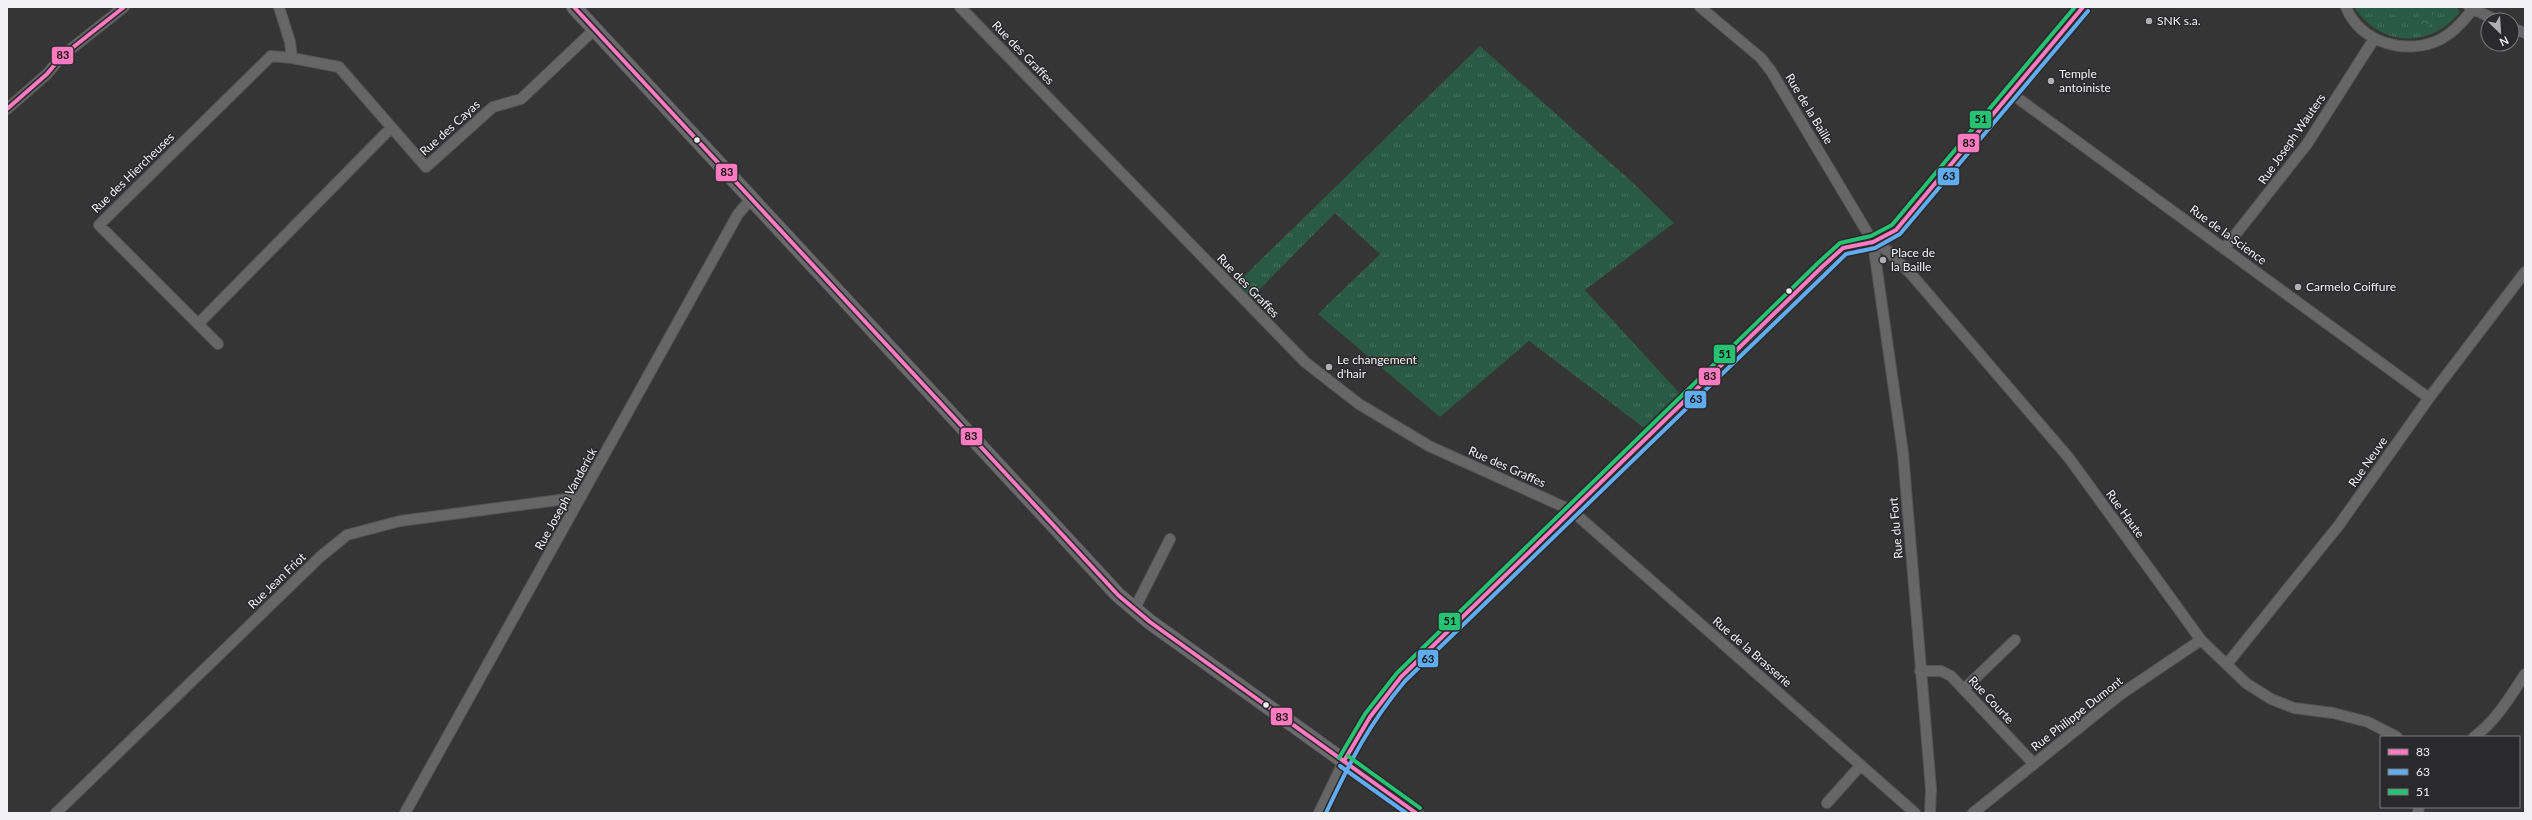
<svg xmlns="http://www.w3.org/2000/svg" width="2532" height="820" viewBox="0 0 2532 820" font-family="Lato,sans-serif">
<defs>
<pattern id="grass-tufts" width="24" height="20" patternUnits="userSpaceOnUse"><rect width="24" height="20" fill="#2a5946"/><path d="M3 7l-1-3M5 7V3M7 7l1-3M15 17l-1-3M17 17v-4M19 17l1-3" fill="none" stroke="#497161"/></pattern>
<pattern id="forest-crowns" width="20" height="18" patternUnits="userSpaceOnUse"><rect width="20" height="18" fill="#2a5946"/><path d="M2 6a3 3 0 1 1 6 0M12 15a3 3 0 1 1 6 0" fill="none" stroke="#497161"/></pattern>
</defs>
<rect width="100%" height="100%" fill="#353536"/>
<path fill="url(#grass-tufts)" d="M2354,7H2457L2460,12C2432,48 2381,48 2354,7Z
M1480,46L1632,182L1674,223L1585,290L1683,397L1647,430L1529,341L1440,417L1318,314L1380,254L1335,213L1251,298L1237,283Z"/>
<path fill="url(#forest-crowns)" d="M2424,7L2435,13L2427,30L2415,24Z"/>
<path fill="#2a5946" d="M2378,7H2416L2408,22Z"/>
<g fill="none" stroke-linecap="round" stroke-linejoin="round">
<g stroke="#545455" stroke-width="12">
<path id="street" d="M279,7L290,42L292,58
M960,7L1305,362L1359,404L1429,446L1571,510L1915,813
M1700,7L1761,58L1771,71L1873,242L1903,453L1931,789L1930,813
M2346,7C2360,44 2409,56 2441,39C2454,32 2464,20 2473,9
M2469,7L2496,20
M2512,28L2525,33
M2012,94L2429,398
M7,109L47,74L62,56L124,7
M1873,242L1888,251L1911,274L2069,458L2201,640L2246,683L2271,699L2294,708L2333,713L2368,722L2397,737
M2224,249L2307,144L2374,39
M198,324L391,128
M218,344L99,225L271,56L292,58L339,67L426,167L493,107L521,99L595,29
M1134,610L1170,539
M2227,664L2339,525L2429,398L2525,272
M1920,671H1941L1951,676L2034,764
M1964,689L2015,640
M2474,737C2496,721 2510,697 2525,674
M1827,803L1861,765
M56,813L320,557L347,535L400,521L581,497
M405,813L738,214L751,199
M1319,813L1353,742L1378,704L1401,677L1822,267L1843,248L1873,242L1896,230L2083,7
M1973,813L2121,694L2201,640
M2418,813L2419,807"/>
</g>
<g stroke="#545455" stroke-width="16">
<path id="secondary" d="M574,7L1118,595L1150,622L1416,813"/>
</g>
<use href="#street" stroke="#666667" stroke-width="10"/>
<use href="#secondary" stroke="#69696c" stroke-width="15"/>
<g stroke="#2a2a2d" stroke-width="7">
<path id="bus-1" d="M574,7L1118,595L1150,622L1416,813
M7,109L47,74L62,56L124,7
M1344,761L1370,717L1401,677L1822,267L1843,248L1873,242L1896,230L2083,7"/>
</g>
<g stroke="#2a2a2d" stroke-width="7">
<path id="bus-2" d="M1340,766L1406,813
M1326,813C1350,762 1368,725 1405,681L1846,254L1875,248L1900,234L2088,11"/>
</g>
<g stroke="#2a2a2d" stroke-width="7">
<path id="bus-3" d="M1348,756L1420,808
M1339,758L1365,714L1397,673L1818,263L1840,243L1871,236L1892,225L2075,7"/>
</g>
<use href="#bus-1" stroke="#fe7ac1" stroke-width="4"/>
<use href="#bus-2" stroke="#60acee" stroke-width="4"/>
<use href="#bus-3" stroke="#26c172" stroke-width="4"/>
</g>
<g fill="#b0b0b2" stroke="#2a2a2d" stroke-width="1.5">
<circle cx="2149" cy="21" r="4"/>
<circle cx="2051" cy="81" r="4"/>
<circle cx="1883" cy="260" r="4"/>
<circle cx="2298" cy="287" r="4"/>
<circle cx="1329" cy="367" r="4"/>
</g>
<g fill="#f2f2f4" stroke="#2a2a2d" stroke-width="1.5">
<circle cx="697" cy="140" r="3.5"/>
<circle cx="1789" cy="291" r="3.5"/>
<circle cx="1266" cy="705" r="3.5"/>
</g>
<g text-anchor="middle" stroke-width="3" stroke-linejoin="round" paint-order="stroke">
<g font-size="12" fill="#f2f2f4" stroke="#2a2a2d" text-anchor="start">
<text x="2157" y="25">SNK s.a.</text>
<text x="2059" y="78">Temple<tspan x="2059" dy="14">antoiniste</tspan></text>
<text x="1891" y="257">Place de<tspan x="1891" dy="14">la Baille</tspan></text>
<text x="2306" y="291">Carmelo Coiffure</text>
<text x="1337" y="364">Le changement<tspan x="1337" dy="14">d'hair</tspan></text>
</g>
<g font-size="12" fill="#f2f2f4" stroke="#2a2a2d">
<text transform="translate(1023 53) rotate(46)" y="4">Rue des Graffes</text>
<text transform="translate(1809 109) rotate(59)" y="4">Rue de la Baille</text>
<text transform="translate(450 128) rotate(-42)" y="4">Rue des Cayas</text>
<text transform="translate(2292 139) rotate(-55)" y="4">Rue Joseph Wauters</text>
<text transform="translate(133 173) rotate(-44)" y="4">Rue des Hiercheuses</text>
<text transform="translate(2228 235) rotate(36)" y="4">Rue de la Science</text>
<text transform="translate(1248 286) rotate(46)" y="4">Rue des Graffes</text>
<text transform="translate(2368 462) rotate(-55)" y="4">Rue Neuve</text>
<text transform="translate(1507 467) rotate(24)" y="4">Rue des Graffes</text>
<text transform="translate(566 499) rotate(-61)" y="4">Rue Joseph Vanderick</text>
<text transform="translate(2125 514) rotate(54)" y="4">Rue Haute</text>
<text transform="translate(1896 528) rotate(-95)" y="4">Rue du Fort</text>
<text transform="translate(277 581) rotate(-44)" y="4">Rue Jean Friot</text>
<text transform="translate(1752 652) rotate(41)" y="4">Rue de la Brasserie</text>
<text transform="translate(1991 700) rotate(47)" y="4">Rue Courte</text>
<text transform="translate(2077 714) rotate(-38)" y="4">Rue Philippe Dumont</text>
</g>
</g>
<g stroke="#2a2a2d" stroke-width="1.5">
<rect x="51" y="46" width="23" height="19" rx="4" fill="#fe7ac1"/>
<rect x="1969" y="110" width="23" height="19" rx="4" fill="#26c172"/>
<rect x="1957" y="133" width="23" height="20" rx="4" fill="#fe7ac1"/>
<rect x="715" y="163" width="23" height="19" rx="4" fill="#fe7ac1"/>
<rect x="1937" y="167" width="23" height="19" rx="4" fill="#60acee"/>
<rect x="1713" y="344" width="23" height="20" rx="4" fill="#26c172"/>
<rect x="1698" y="367" width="23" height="19" rx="4" fill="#fe7ac1"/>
<rect x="1684" y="390" width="23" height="19" rx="4" fill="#60acee"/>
<rect x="960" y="427" width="23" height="19" rx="4" fill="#fe7ac1"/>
<rect x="1438" y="612" width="23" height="19" rx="4" fill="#26c172"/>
<rect x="1417" y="649" width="22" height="19" rx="4" fill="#60acee"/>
<rect x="1270" y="707" width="23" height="19" rx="4" fill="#fe7ac1"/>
</g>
<g font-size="11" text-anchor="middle" font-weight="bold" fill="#111">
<text x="63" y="59">83</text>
<text x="1981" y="123">51</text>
<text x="1969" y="147">83</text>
<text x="727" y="176">83</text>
<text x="1949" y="180">63</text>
<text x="1725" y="358">51</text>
<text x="1710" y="380">83</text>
<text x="1696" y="403">63</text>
<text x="971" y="440">83</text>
<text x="1450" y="625">51</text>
<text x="1428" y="663">63</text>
<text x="1282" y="721">83</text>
</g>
<rect width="2532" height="820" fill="none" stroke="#f2f2f4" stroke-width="16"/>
<rect x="2380" y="736" width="140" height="72" fill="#2a2a2d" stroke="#7a7a7d"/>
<rect x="2388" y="749" width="20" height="6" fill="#fe7ac1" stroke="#7a7a7d"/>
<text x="2416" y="756" font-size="12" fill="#f2f2f4">83</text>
<rect x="2388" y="769" width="20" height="6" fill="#60acee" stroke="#7a7a7d"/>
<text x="2416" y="776" font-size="12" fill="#f2f2f4">63</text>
<rect x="2388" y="789" width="20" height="6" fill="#26c172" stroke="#7a7a7d"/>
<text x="2416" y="796" font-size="12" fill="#f2f2f4">51</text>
<g transform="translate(2500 32) rotate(155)"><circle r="19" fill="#2a2a2d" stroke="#7a7a7d"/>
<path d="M0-3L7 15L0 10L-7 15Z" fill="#b0b0b2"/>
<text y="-6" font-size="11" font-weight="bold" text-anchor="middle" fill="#f2f2f4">N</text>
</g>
</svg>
